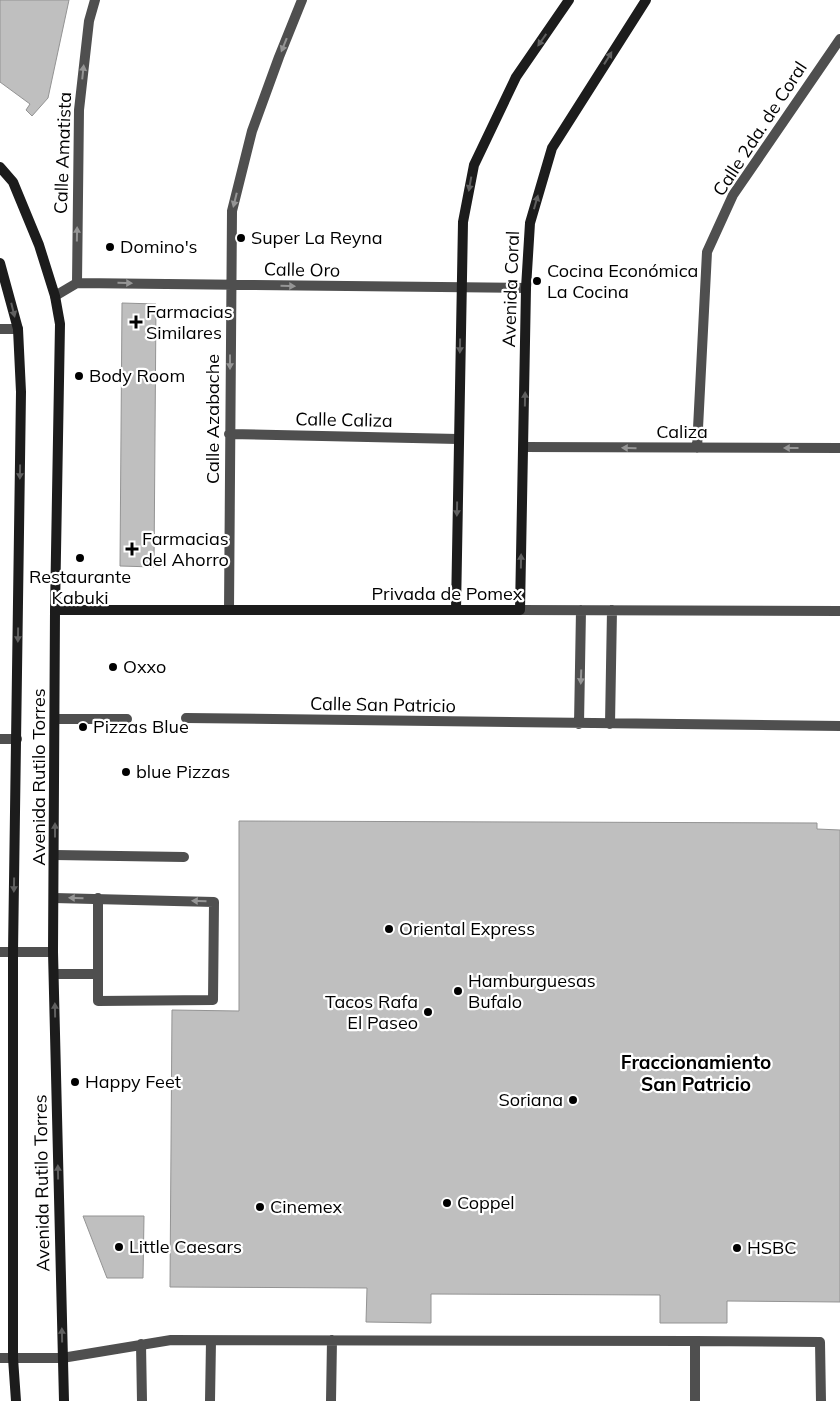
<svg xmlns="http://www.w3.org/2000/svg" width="840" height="1401" viewBox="0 0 840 1401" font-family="Mulish,sans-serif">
<rect width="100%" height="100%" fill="#fff"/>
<path fill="#bfbfbf" stroke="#939393" d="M0,0H69L48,98L32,116L26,110L30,104L0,82Z
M122,303L156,304L154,567L120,566Z
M239,821L817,823V829L840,830V1302L727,1301V1323H660V1295L431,1294V1323L366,1322L367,1288L170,1287L172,1010L239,1011Z
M83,1216H144L143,1278H107Z"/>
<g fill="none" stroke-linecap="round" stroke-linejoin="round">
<path stroke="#4f4f4f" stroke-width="10" d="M55,719H127
M55,855L184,857
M54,898L214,902L213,1000L98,1001V898
M54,974H98
M695,1341V1401
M141,1344L142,1401
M62,1358L171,1340L695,1341L820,1342L821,1401
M210,1401L211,1341
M331,1401L332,1340"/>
<path stroke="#4f4f4f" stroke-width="10" d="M77,283L526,288
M77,283L79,110L89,21L95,0
M55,296L77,283
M0,329H18
M229,434L458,439
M524,447L840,448
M697,448L707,252L733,195L840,39
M229,610L232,211L252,131L279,57L302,0
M520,610L840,611
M186,718L840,726
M579,724L581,610
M610,724L612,610
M0,739H17
M0,952H53
M0,1358H62"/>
<path stroke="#1c1c1c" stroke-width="10" d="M0,167L13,182L39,245L55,296L60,324L55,610L53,952L64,1401
M0,263L18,329L21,392L13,952V1358L16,1401
M55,610H520L526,288L530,223L552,148L646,0
M456,610L463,222L474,165L516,77L569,0"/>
</g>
<defs><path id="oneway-solid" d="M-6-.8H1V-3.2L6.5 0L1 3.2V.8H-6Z" transform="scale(1.25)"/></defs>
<g fill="#606060">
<use href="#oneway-solid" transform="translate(542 40) rotate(125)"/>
<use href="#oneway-solid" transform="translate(608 58) rotate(-58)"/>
<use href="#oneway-solid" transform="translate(470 184) rotate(100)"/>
<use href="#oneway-solid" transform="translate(536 202) rotate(-74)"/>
<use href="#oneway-solid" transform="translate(13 310) rotate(76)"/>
<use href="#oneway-solid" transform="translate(460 346) rotate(91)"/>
<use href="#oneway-solid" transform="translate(525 399) rotate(-89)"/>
<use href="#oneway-solid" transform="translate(20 472) rotate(91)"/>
<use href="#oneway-solid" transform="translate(457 509) rotate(91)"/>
<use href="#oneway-solid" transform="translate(521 561) rotate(-89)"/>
<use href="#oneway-solid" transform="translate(18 635) rotate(91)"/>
<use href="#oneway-solid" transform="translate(55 830) rotate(-90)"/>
<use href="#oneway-solid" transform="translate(14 885) rotate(91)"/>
<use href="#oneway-solid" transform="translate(55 1010) rotate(-91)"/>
<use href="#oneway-solid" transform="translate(58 1172) rotate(-91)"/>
<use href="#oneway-solid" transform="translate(62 1335) rotate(-91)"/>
</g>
<g fill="#959595">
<use href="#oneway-solid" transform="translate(284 45) rotate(112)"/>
<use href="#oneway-solid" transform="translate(83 72) rotate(-84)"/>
<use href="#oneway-solid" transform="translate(235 200) rotate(104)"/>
<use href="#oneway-solid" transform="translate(77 234) rotate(-89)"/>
<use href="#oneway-solid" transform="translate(125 283) rotate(1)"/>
<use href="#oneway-solid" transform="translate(288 286) rotate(1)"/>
<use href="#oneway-solid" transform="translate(230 362) rotate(90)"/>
<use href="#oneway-solid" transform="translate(629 448) rotate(-179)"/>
<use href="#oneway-solid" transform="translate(791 448) rotate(180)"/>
<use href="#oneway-solid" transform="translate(581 677) rotate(92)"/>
<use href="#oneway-solid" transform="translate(76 898) rotate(-179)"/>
<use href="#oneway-solid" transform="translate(199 901) rotate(-178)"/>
</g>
<g fill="#000" stroke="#fff" stroke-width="2">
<circle cx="241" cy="238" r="5"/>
<circle cx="110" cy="247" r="5"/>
<circle cx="537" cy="281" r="5"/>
<path d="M133.5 314.5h5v5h5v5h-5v5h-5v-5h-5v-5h5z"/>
<circle cx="79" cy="376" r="5"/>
<path d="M129.5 541.5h5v5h5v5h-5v5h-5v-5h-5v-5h5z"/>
<circle cx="80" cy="558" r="5"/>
<circle cx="113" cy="667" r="5"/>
<circle cx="83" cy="727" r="5"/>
<circle cx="126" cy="772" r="5"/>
<circle cx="389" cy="929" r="5"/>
<circle cx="458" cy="991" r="5"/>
<circle cx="428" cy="1012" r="5"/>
<circle cx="75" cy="1082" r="5"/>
<circle cx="573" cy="1100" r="5"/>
<circle cx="447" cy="1203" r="5"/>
<circle cx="260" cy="1207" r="5"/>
<circle cx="119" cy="1247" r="5"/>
<circle cx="737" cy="1248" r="5"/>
</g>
<g text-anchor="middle" stroke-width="4.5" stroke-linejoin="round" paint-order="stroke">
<g font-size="18" fill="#000" stroke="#fff">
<text transform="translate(760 129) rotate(-57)" y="6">Calle 2da. de Coral</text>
<text transform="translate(63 153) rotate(-88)" y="6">Calle Amatista</text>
<text transform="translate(302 270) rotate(1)" y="6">Calle Oro</text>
<text transform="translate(511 289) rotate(-88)" y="6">Avenida Coral</text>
<text transform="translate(213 419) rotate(-90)" y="6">Calle Azabache</text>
<text transform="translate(344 420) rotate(1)" y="6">Calle Caliza</text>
<text x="682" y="438">Caliza</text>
<text x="447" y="600">Privada de Pomex</text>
<text transform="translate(383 705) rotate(1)" y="6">Calle San Patricio</text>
<text transform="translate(39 777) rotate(-90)" y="6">Avenida Rutilo Torres</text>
<text transform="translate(42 1183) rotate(-91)" y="6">Avenida Rutilo Torres</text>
</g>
<g font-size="18" fill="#000" stroke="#fff" text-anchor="start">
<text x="251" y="244">Super La Reyna</text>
<text x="120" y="253">Domino's</text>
<text x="547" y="277">Cocina Económica<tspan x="547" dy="21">La Cocina</tspan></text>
<text x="146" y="318">Farmacias<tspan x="146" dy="21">Similares</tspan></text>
<text x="89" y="382">Body Room</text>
<text x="142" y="545">Farmacias<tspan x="142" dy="21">del Ahorro</tspan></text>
<text x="80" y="583" text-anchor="middle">Restaurante<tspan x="80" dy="21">Kabuki</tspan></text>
<text x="123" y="673">Oxxo</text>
<text x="93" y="733">Pizzas Blue</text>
<text x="136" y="778">blue Pizzas</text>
<text x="399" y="935">Oriental Express</text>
<text x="468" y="987">Hamburguesas<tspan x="468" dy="21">Bufalo</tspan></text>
<text x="418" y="1008" text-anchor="end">Tacos Rafa<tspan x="418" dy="21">El Paseo</tspan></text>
<text x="85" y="1088">Happy Feet</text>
<text x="563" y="1106" text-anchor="end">Soriana</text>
<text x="457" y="1209">Coppel</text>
<text x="270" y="1213">Cinemex</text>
<text x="129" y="1253">Little Caesars</text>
<text x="747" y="1254">HSBC</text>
</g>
<g font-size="19" font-weight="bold" fill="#000" stroke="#fff">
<text x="696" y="1069">Fraccionamiento<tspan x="696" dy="22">San Patricio</tspan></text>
</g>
</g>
</svg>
